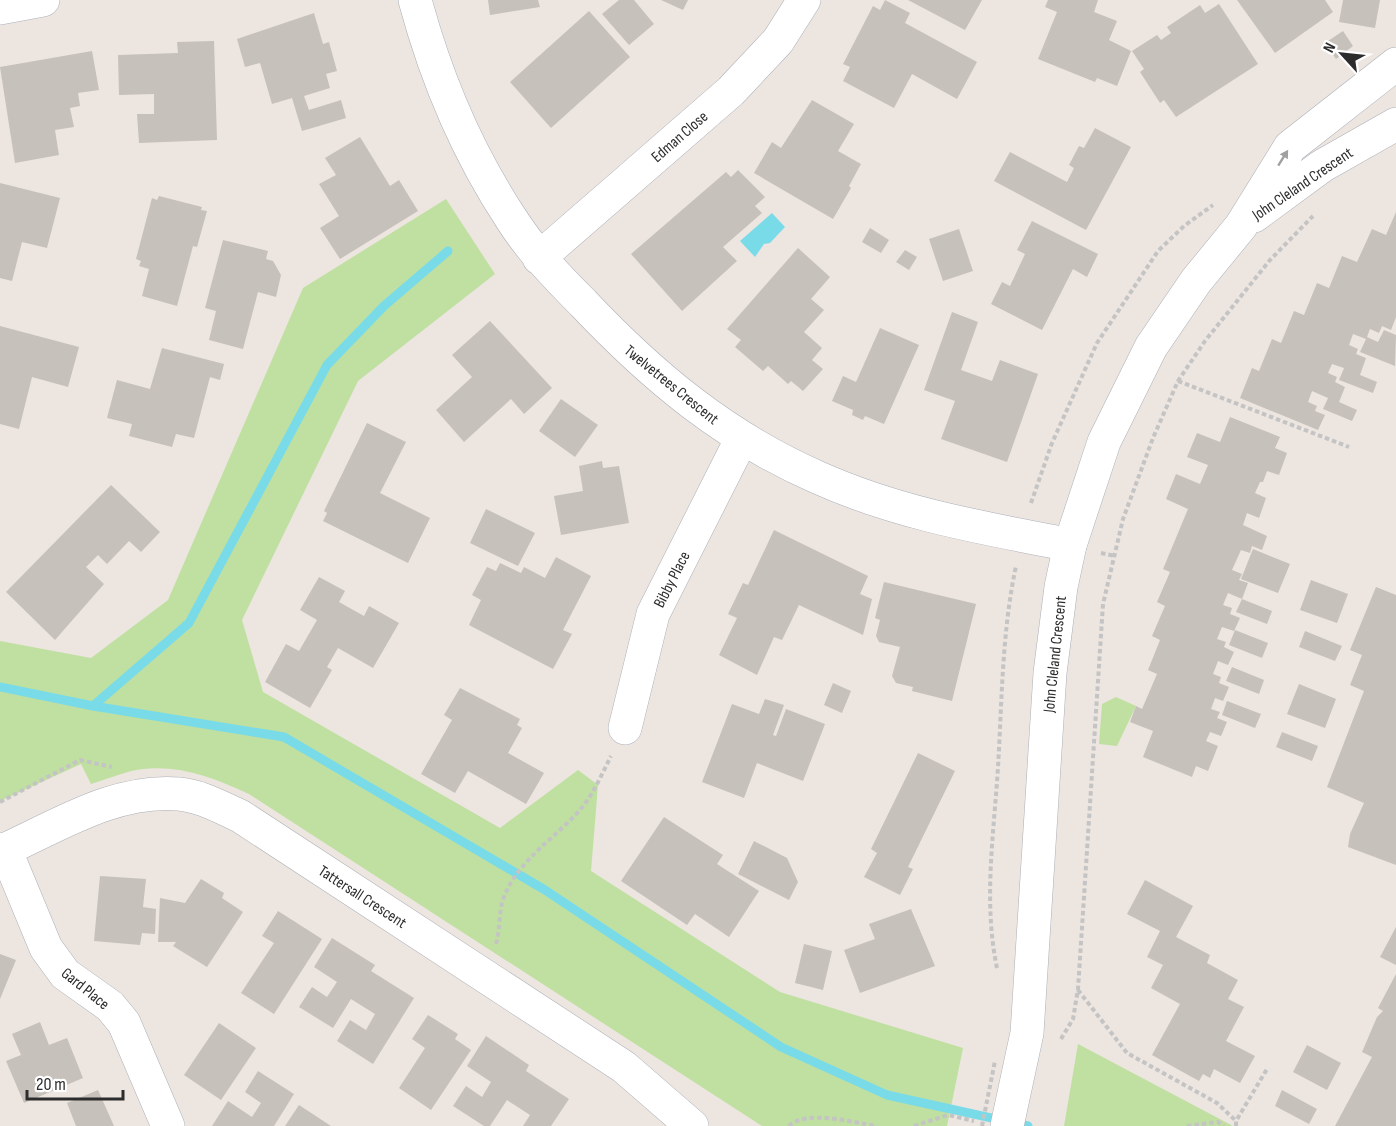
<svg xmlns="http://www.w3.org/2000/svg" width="1396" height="1126" viewBox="0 0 1396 1126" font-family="'Sofia Sans Condensed',sans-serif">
<rect width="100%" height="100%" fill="#ede5e0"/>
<path fill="#bfe0a0" d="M446,199L495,274L358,381L242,620L263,692L500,828L578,770L598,785L591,871L780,992L963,1048L947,1126H762L249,794C213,777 176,763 136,770C121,773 105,780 91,784L81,764L0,801V641L91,658L168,600L303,288Z
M1116,697L1136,706L1117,746L1099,744L1102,704Z
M1078,1044L1233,1126H1064Z"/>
<path fill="#7adbe8" d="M772,213L785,227L770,243L764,244L755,257L740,241Z"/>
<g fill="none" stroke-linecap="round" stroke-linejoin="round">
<path stroke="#7adbe8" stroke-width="9" d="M0,687L93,706L189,623L327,365L384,306L448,251
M93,706L284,737L545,890L781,1047L887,1095L1028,1126"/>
</g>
<path fill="#c6c1bb" d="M488,0H538L540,7L490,15Z
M619,0H634L654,24L629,45L602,14Z
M661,0H688L683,10Z
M885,0L910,13L905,23L977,62L957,99L912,74L894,108L843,81L850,67L843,64L873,6L880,10Z
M908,0H982L965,30Z
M1048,0H1098L1094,12L1117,21L1109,40L1131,51L1117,86L1097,78L1095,82L1038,59L1057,12L1045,7Z
M1237,0H1325L1333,12L1275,53Z
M1343,0H1380L1375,28L1339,22Z
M1219,4L1258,64L1176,117L1164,100L1160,103L1140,72L1144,69L1132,51L1157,35L1161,40L1171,33L1167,27L1200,5L1205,13Z
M589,11L630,57L551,128L510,82Z
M314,13L323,44L329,42L337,71L326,74L330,88L304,96L309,110L341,100L346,118L302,131L292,98L272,104L260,63L245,67L237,39Z
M1343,31L1353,46L1336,59L1325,43Z
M214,41L217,140L139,143L137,114H154V94L119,95L118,55L178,53L177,42Z
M92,51L99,90L78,93L80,106L70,108L74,127L55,130L59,155L15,163L0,67Z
M812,100L854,124L838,151L861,164L849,186L851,188L833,219L754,173L772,142L781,148Z
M1095,128L1131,147L1086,230L994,181L1010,152L1067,182L1074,168L1069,165L1079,146L1084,148Z
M360,137L390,186L399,180L418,211L340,259L320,228L339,216L319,184L336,175L325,158Z
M738,170L765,197L755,206L762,213L723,247L737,261L682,311L631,254L726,172L731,177Z
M0,183L60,198L47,248L22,242L12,281L0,278Z
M159,196L202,207L201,210L207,211L197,247L193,246L177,306L142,296L149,269L139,266L141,261L136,259L152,198L157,200Z
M1396,212V317L1391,330L1382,326L1379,333L1370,329L1367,337L1378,342L1384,330L1396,335L1395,366L1360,352L1366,339L1353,334L1349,345L1358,349L1356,354L1366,358L1360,375L1377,382L1373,393L1339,380L1344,368L1332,364L1328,373L1337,377L1335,382L1345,387L1339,402L1357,410L1352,421L1323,409L1328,398L1312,391L1308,402L1317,406L1315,411L1325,415L1318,430L1240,398L1252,368L1259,371L1272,339L1281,343L1294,311L1304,315L1317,283L1329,288L1342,256L1357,262L1372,229L1386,235Z
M1032,221L1098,254L1087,277L1073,269L1042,330L991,304L1002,282L1010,286L1025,254L1017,250Z
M870,228L889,240L881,253L862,242Z
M959,229L973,271L943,281L929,239Z
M223,240L268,251L266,259L273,261L281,275L276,297L258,292L243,349L209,340L216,311L205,308Z
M798,248L830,277L811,299L824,310L804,332L822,348L812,360L823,369L803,391L791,381L788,384L768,366L763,371L735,347L741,340L727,329Z
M905,250L917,257L909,270L896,262Z
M952,312L978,322L961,370L992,381L1000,360L1038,374L1007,462L941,439L955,401L924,390Z
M490,321L552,388L524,414L511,399L464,442L436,410L472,377L452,355Z
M0,326L79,347L68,387L32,377L19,429L0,424Z
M880,328L919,345L884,424L865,416L863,420L852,415L853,410L832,401L843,376L856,382Z
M162,348L224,364L220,380L210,377L194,438L176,434L172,447L129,436L132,424L107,418L117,380L150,389Z
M561,399L598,425L575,457L539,431Z
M1230,417L1280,437L1275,448L1287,453L1279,475L1267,471L1263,482H1260L1255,493L1266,498L1259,518L1247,513L1243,525L1267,536L1262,550L1252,546L1250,553L1241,550L1232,570L1242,574L1239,580L1248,583L1242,599L1228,593L1223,605L1232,608L1230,614L1240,618L1234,631L1222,627L1217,639L1226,642L1224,647L1234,652L1228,665L1218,661L1213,674L1221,677L1219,683L1229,687L1223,701L1215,698L1211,709L1220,712L1217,718L1227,722L1221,736L1210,732L1206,741L1218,746L1208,771L1196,766L1192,777L1143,757L1153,731L1130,722L1136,706L1142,709L1157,674L1148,670L1160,640L1152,636L1165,606L1157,602L1170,572L1163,569L1188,509L1166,499L1176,474L1200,484L1208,465L1187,457L1197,433L1220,442Z
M367,423L406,442L380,493L430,518L408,563L323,521L327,513L324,511Z
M602,461L603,468L619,466L629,523L561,535L554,496L583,491L579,466Z
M111,485L160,532L141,552L129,541L107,564L98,555L86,567L104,584L55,640L6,592Z
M486,509L535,533L518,566L470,543Z
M774,530L868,576L860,594L872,599L863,635L799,605L782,640L774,637L757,675L719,655L737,618L728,614L743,583L748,585Z
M1253,549L1290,564L1278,593L1241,579Z
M556,557L591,576L563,630L572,634L553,669L469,625L481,600L472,595L487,567L496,571L500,563L521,573L524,567L545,578Z
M319,577L345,591L339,602L364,616L369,606L399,623L373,668L338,648L327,667L332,670L310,708L265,682L286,644L299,651L317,620L300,610Z
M1311,580L1348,594L1337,623L1300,610Z
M884,582L976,604L952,701L912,691L913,687L896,683L892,676L900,647L879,642L876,636L880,620L875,618Z
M1376,587L1396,595V865L1348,847L1350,834L1364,803L1327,787L1364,691L1350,685L1362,655L1350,650Z
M1242,599L1272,611L1267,624L1236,612Z
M1235,630L1268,643L1262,658L1229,645Z
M1305,631L1342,646L1335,661L1299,647Z
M1232,667L1264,680L1259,694L1226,681Z
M833,683L851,691L842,713L824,705Z
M1299,684L1336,699L1325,728L1287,714Z
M460,688L520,719L517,725L522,728L508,753L544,773L526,804L468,771L455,793L421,774L452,720L444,715Z
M765,699L784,705L773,735L776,736L786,709L825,724L803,781L757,763L744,798L702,782L732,704L759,714Z
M1227,701L1261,714L1255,728L1222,715Z
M1282,732L1318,746L1312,761L1276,747Z
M918,753L955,771L908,867L913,869L900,895L864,877L877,853L871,849Z
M664,817L723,855L717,864L759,891L729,937L695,914L687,925L621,881Z
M754,841L787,858L798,882L789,900L738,874Z
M100,876L146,879L143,907L156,909L155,934L142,933L140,945L94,941Z
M201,879L224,893L222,898L243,912L207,967L173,946L176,942H158L160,898L185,903Z
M1145,880L1193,906L1176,937L1210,955L1207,963L1238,980L1228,999L1244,1007L1226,1041L1255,1056L1240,1083L1214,1069L1210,1078L1203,1074L1199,1081L1152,1055L1180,1004L1151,988L1163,965L1147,957L1160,931L1127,914Z
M911,909L935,966L860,993L844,950L875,939L869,924Z
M278,911L322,939L274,1014L241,993L274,943L262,936Z
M1396,927V965L1380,957Z
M332,938L375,965L371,971L414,998L373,1064L337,1041L350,1020L366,1030L375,1014L351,999L333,1028L299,1007L312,987L327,997L337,982L314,967Z
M804,944L832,951L823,990L795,983Z
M0,954L16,960L0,999Z
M1396,974V1126H1335L1372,1057L1362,1052L1377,1017L1383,1011L1378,1008Z
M428,1015L458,1034L455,1039L471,1050L431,1110L399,1088L425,1048L412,1039Z
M40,1022L49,1045L67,1038L83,1078L24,1103L6,1061L21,1055L12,1034Z
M219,1023L256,1048L221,1100L184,1075Z
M486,1036L529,1065L526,1071L569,1099L551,1126H523L530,1115L507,1100L490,1126H484L453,1106L466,1086L482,1097L491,1082L467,1066Z
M1307,1045L1341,1063L1327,1090L1293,1072Z
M258,1071L294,1094L274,1126H212L228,1101L252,1117L261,1103L245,1092Z
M98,1090L114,1126H76L67,1103Z
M1282,1090L1317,1109L1309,1124L1275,1106Z
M299,1105L331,1126H285Z"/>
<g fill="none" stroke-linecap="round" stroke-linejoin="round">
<g stroke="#acb0b8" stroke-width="34">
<path id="street" d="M415,0C436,78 467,152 512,220C532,251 557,277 583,303C653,377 725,437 819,478C900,514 984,528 1070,545
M0,8L43,0
M539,258L731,91L778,41L804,0
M625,728L653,614L742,438
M5,849L46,948L65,974L110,1006L124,1023L168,1126
M0,852C56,827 115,788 179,794C201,796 220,807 240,816L624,1067L692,1126"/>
</g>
<g stroke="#acb0b8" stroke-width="34">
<path id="secondary" d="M1254,216L1322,166L1396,124
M1007,1126L1027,1033L1050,673L1061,587L1070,545L1104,442L1151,347L1196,281L1241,226L1290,147L1396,64"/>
</g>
<path stroke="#c4c4c4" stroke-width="4" stroke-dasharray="4.5 3" stroke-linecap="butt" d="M1178,381L1349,447
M1031,503L1052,443L1097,343L1158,251L1184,226L1213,205
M1101,553L1115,556
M0,802L80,760L112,767
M496,944C500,930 499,915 502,903C513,864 553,840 579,811C592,797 602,774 611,756
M997,968C983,902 994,833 998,767C1002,700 1002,631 1016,566
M1078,990L1127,1053L1217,1103L1236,1121
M1061,1039L1073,1019L1078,989L1103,604L1123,519L1153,438L1178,381L1205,341L1270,260L1313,216
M789,1126C806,1109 855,1123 877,1126
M914,1126L948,1115L974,1121
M1187,1126L1218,1122L1224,1126
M1236,1126V1121L1267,1069"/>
<use href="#street" stroke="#fff" stroke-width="33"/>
<use href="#secondary" stroke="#fff" stroke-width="33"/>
<path stroke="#c4c4c4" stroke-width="4" stroke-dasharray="4.5 3" stroke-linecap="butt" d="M982,1126L995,1061"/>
</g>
<defs><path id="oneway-solid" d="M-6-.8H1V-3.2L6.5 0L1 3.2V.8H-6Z" transform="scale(1.5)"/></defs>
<use fill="#a0a0a0" href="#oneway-solid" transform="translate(1283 158) rotate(-58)"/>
<g text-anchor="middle" stroke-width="6" stroke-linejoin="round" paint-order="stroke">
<g font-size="16" fill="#2c2c2c" stroke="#fff">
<text transform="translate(679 136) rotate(-41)" y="6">Edman Close</text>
<text transform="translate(1302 183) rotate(-34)" y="6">John Cleland Crescent</text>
<text transform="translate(672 384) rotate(39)" y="6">Twelvetrees Crescent</text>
<text transform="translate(671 579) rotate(-63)" y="6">Bibby Place</text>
<text transform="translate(1054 654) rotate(-84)" y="6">John Cleland Crescent</text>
<text transform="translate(363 896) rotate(33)" y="6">Tattersall Crescent</text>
<text transform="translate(86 988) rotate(39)" y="6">Gard Place</text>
</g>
</g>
<g transform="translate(1342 54) rotate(297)" stroke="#ffffff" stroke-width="4.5" paint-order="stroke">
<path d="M0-4.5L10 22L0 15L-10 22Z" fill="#2c2c2c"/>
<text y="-9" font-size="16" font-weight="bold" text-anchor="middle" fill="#2c2c2c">N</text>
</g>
<path d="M27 1090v9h96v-9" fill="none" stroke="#2c2c2c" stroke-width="3"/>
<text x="36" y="1090" font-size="18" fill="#2c2c2c" stroke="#ffffff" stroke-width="4.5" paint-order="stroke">20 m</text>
</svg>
